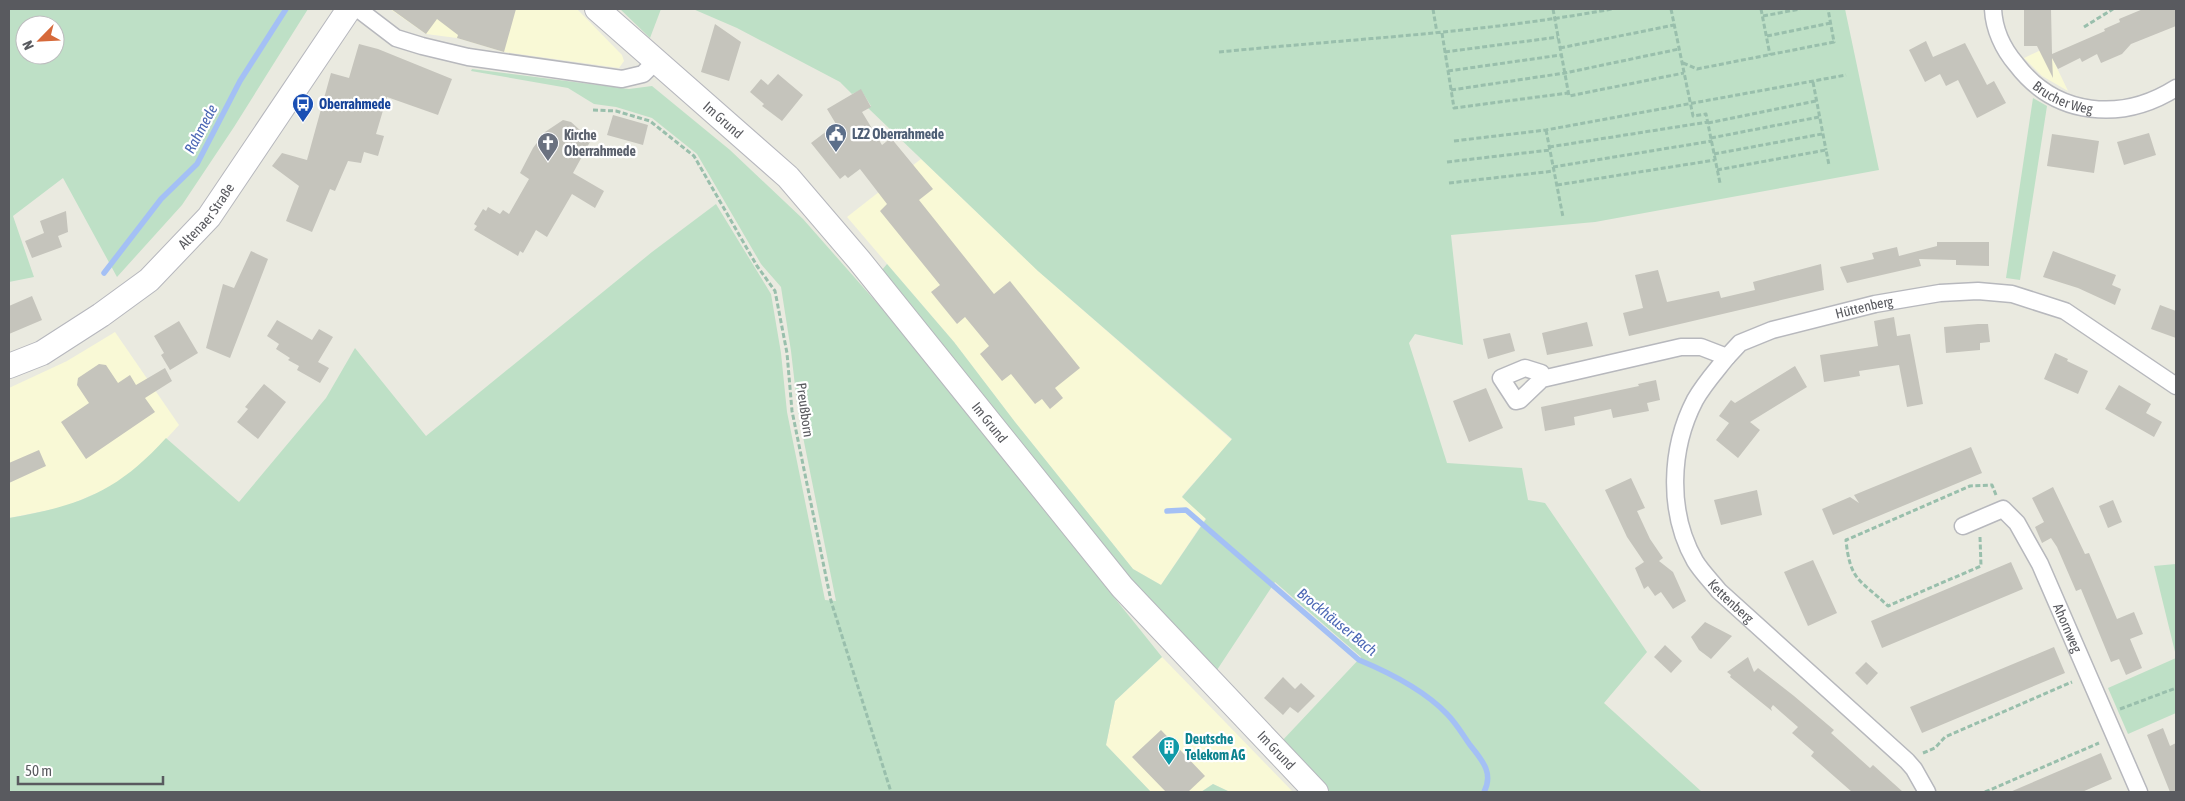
<svg xmlns="http://www.w3.org/2000/svg" width="2185" height="801" viewBox="0 0 2185 801" font-family="'Asap Condensed',sans-serif">
<rect width="100%" height="100%" fill="#eaeae0"/>
<path fill="#f9f9d6" d="M390,9H577L622,55L624,61L619,68L504,52L457,38L426,34Z
M2047,47L2068,91L2042,76L2024,58Z
M921,159L1038,271L1232,440L1182,496L1206,518L1161,585L1133,569L1015,422L954,342L847,217Z
M115,332L179,425L147,460L111,487L64,507L9,518V388L67,361Z
M1162,657L1293,792H1230L1213,784L1201,792H1151L1106,745L1115,701Z"/>
<path fill="#bee0c6" fill-rule="evenodd" d="M9,9H308L234,127L182,205L117,277L63,178L13,216L34,277L9,282ZM25,25H55V55H25Z
M620,9H661L650,38Z
M693,9H1845L1879,170L1595,222L1451,235L1463,345L1415,334L1409,343L1447,463L1522,468L1528,500L1545,503L1647,652L1604,703L1702,792H1330L1281,742L1361,657L1275,582L1215,673L1146,600L882,270L887,264L954,342L1015,422L1133,569L1161,585L1206,519L1182,497L1232,439L1038,271L868,108L871,106L861,90L852,94L840,82L737,28Z
M472,69L629,89L652,86L730,150L803,219L885,312L1162,657L1115,701L1106,745L1151,792H9V518C79,506 117,492 166,438L239,502L326,398L355,348L426,436L652,252L716,204L771,294L781,353L787,412L825,600L836,601L798,412L791,351L781,287L761,264L697,154L652,118L616,107L594,104L568,88L471,71Z
M2033,98L2047,106L2020,280L2006,278Z
M2176,564V656L2154,566Z
M2176,658V713L2128,734L2108,688Z
M1213,784L1230,792H1201Z"/>
<g fill="none" stroke-linecap="round" stroke-linejoin="round">
<path stroke="#a4c0f5" stroke-width="5.5" d="M104,273L161,199L197,164L240,81L286,9
M1167,511L1186,510L1359,660C1388,672 1425,691 1447,714C1456,723 1463,735 1470,745C1482,760 1494,773 1484,792"/>
</g>
<path fill="#c5c4bc" d="M391,9H516L504,52L457,38L458,35L437,19L426,34Z
M2024,9H2051L2052,54L2105,31L2104,29L2120,22L2119,19L2143,9H2176V26L2131,44L2122,54L2101,63L2097,54L2082,62L2080,58L2058,69L2052,58L2053,78L2037,46H2024Z
M715,24L741,42L729,81L701,72Z
M1926,41L1933,57L1965,43L1987,85L1994,81L2006,103L1977,118L1958,80L1946,86L1940,74L1925,82L1909,50Z
M359,44L378,49L452,79L438,115L387,97L376,134L384,136L378,156L364,152L361,163L348,161L335,191L330,189L312,232L286,221L299,186L272,166L282,153L307,160L331,73L349,78Z
M778,74L803,95L782,121L762,106L764,104L750,92L761,79L768,85Z
M861,89L871,107L862,112L882,145L891,138L933,189L919,200L994,294L1010,281L1080,368L1055,388L1063,398L1050,409L1042,399L1035,404L1011,374L1002,381L980,354L989,346L965,317L957,324L931,292L940,285L880,211L887,204L860,169L848,178L845,175L840,179L811,143L836,124L827,109Z
M613,115L648,125L643,145L607,135Z
M563,120L571,122L591,140L573,173L604,191L595,208L572,194L547,237L536,230L523,253L520,251L518,256L474,230L477,226L474,224L483,209L486,211L488,207L500,214L503,210L509,214L529,179L520,173L533,148L545,132Z
M2149,133L2156,155L2124,165L2117,142Z
M2052,134L2099,141L2094,173L2047,166Z
M66,211L68,232L58,236L62,247L32,258L25,241L44,233L40,221Z
M1937,242H1989V266L1956,265V260L1919,259L1921,266L1847,283L1840,267L1874,259L1872,253L1897,247L1899,256L1937,246Z
M251,251L268,259L230,358L206,348L223,284L234,288Z
M2053,251L2116,275L2112,285L2121,289L2115,305L2078,288L2043,277Z
M1821,264L1824,290L1629,336L1623,313L1643,308L1635,275L1658,270L1667,302L1719,291L1721,298L1755,290L1753,282Z
M32,296L42,320L9,334V306Z
M2160,305L2176,311V338L2151,329Z
M1894,317L1897,336L1910,334L1923,404L1907,407L1899,365L1859,371L1860,376L1824,382L1820,355L1878,346L1874,321Z
M277,320L312,340L319,329L333,337L318,362L329,368L320,383L297,370L299,366L288,360L290,358L276,349L279,344L267,336Z
M179,321L198,353L170,370L161,355L164,353L154,336Z
M1587,322L1593,346L1547,355L1542,333Z
M1978,324H1988L1990,342L1980,343V350L1946,353L1944,327Z
M1510,333L1515,351L1488,359L1483,339Z
M2055,353L2068,359L2067,361L2088,371L2078,394L2044,379Z
M99,364L106,365L118,383L130,375L136,385L165,368L172,381L145,398L155,412L86,459L61,422L89,403L77,385L78,378Z
M1795,366L1807,387L1750,422L1760,430L1738,458L1716,440L1729,423L1719,416L1731,400L1735,403Z
M1656,380L1660,400L1647,403L1649,411L1613,418L1611,409L1574,417L1575,425L1545,431L1541,407L1639,386L1638,384Z
M264,384L286,402L258,439L237,422L248,409L245,407Z
M2119,385L2151,404L2146,413L2162,422L2154,437L2105,409Z
M1486,388L1503,428L1469,442L1453,401Z
M1971,447L1982,473L1833,535L1822,509L1850,497L1859,503L1854,495Z
M39,450L46,466L9,483V463Z
M1631,478L1645,508L1637,511L1650,539L1663,558L1659,561L1673,572L1686,601L1673,609L1661,592L1655,596L1648,586L1644,589L1635,568L1644,562L1627,537L1605,490Z
M2053,487L2085,554L2089,553L2117,619L2134,612L2143,634L2130,639L2142,668L2126,675L2119,659L2111,662L2081,589L2076,591L2057,547L2051,538L2042,543L2035,527L2044,522L2032,498Z
M1757,490L1762,515L1721,525L1714,500Z
M2113,500L2122,522L2108,528L2099,506Z
M1813,560L1837,613L1808,626L1784,572Z
M2011,562L2023,589L1882,648L1871,621Z
M1705,622L1732,636L1711,659L1699,650L1691,637Z
M1665,645L1682,661L1671,673L1654,657Z
M2054,647L2065,673L1922,733L1910,707Z
M1748,657L1754,672L1758,668L1794,696L1834,730L1831,733L1870,768L1873,765L1903,792H1852L1811,756L1814,752L1792,733L1798,727L1773,705L1771,708L1772,711L1730,677L1731,675L1727,672Z
M1866,662L1878,673L1867,685L1855,673Z
M1283,677L1295,689L1301,683L1315,696L1298,713L1290,707L1283,715L1264,698Z
M2163,728L2170,746L2176,743V792H2170L2147,735Z
M1161,730L1205,776L1188,792H1166L1132,757Z
M2101,753L2112,779L2082,792H2010Z"/>
<g fill="none" stroke-linecap="round" stroke-linejoin="round">
<g stroke="#b7b8bd" stroke-width="19">
<g id="street">
<path d="M358,9L396,38L422,46L468,57L622,79L643,74L656,61"/>
<path id="s1" d="M1993,9C1994,29 2003,49 2016,64C2056,117 2122,122 2176,88"/>
<path id="s2" d="M1727,357C1716,371 1704,384 1695,400C1670,448 1667,512 1695,561C1701,571 1711,581 1719,591L1907,761L1914,769L1927,792"/>
<path id="s3" d="M1542,379L1541,373L1525,368L1501,378L1516,401L1520,400L1542,379L1681,347H1701L1727,357L1740,343L1772,330L1875,304L1940,293L1978,291L2012,294L2065,311L2176,386"/>
<path id="s4" d="M1963,526L2003,509L2017,523L2040,564L2139,792"/>
</g>
</g>
<g stroke="#b6b7bd" stroke-width="26">
<g id="secondary">
<path id="s5" d="M597,9L788,177L859,260L1122,587L1316,792"/>
<path id="s6" d="M9,366L42,353L101,315L149,280L209,217L349,9"/>
</g>
</g>
<path stroke="#99bfac" stroke-width="3" stroke-dasharray="5 2.5" stroke-linecap="butt" d="M1433,9L1437,33
M1553,9L1569,96L1684,73
M1671,9L1693,116L1706,114L1720,183
M1761,9L1770,55
M1763,16L1800,9
M2084,27L2113,9
M1442,33L1454,108L1568,93
M1767,36L1831,23
M1560,48L1674,25
M1219,52C1350,39 1482,33 1612,9
M1445,52L1558,37
M1683,63L1697,69L1834,42L1828,9
M1448,71L1561,55
M1813,82L1826,150
M1451,90L1565,73L1679,49
M593,110L616,111L650,121L694,156L757,266L775,291L787,353L792,411L831,601L891,792
M1708,123L1816,101
M1546,130L1563,217
M1711,138L1819,117
M1454,141L1546,130L1846,75
M1549,147L1708,122
M1714,154L1822,134
M1447,162L1550,150
M1553,167L1712,141
M1717,170L1826,150L1829,165
M1449,183L1554,171
M1557,185L1715,160
M1980,537L1981,566L1888,606C1861,580 1850,582 1846,540L1970,486L1992,485L1996,495
M2120,709L2176,688
M1923,753L1935,748L1945,737L2072,682
M1985,792L2099,743"/>
<use href="#street" stroke="#fff" stroke-width="16"/>
<use href="#secondary" stroke="#fff" stroke-width="24"/>
</g>
<defs>
<g id="bus-pin" transform="scale(1.125)"><path d="M0 17L-7.5 6A9.5 9.5 0 1 1 7.5 6Z" fill="#1a4fb4" stroke="#fff"/><path d="M-5-6H5V4H4V6H2V4H-2V6H-4V4H-5ZM-3.5-4V0h7V-4ZM-3.5 1.2v1.5H-2V1.2ZM2 1.2v1.5H3.5V1.2Z" fill="#fff"/></g>
<g id="civic-pin" transform="scale(1.125)"><path d="M0 17L-7.5 6A9.5 9.5 0 1 1 7.5 6Z" fill="#5c6f8a" stroke="#fff"/><path d="M-.6-6.5H3V-4.5H.6V-3L4-1V1h2V6H-6V1h2V-1L-.6-3ZM-1.2 2.5V6h2.4V2.5Z" fill="#fff"/></g>
<g id="church-pin" transform="scale(1.125)"><path d="M0 17L-7.5 6A9.5 9.5 0 1 1 7.5 6Z" fill="#6b7280" stroke="#fff"/><path d="M-1.2-6h2.4v3.5h3.3v2.4h-3.3V6h-2.4V-.1h-3.3v-2.4h3.3Z" fill="#fff"/></g>
<g id="building-pin" transform="scale(1.125)"><path d="M0 17L-7.5 6A9.5 9.5 0 1 1 7.5 6Z" fill="#0f9aa8" stroke="#fff"/><path d="M-4-6H4V6H1V3H-1V6H-4ZM-2.5-4.3h1.7v1.8h-1.7ZM.8-4.3h1.7v1.8H.8ZM-2.5-1h1.7V.8h-1.7ZM.8-1h1.7V.8H.8Z" fill="#fff"/></g>
</defs>
<g fill-rule="evenodd">
<use href="#bus-pin" x="303" y="104"/>
<use href="#civic-pin" x="836" y="134"/>
<use href="#church-pin" x="548" y="143"/>
<use href="#building-pin" x="1169" y="747"/>
</g>
<g text-anchor="middle" stroke-width="4.5" stroke-linejoin="round" paint-order="stroke">
<g font-size="14" fill="#595a5f" stroke="#fff">
<text dy="5" stroke="none"><textPath href="#s1" startOffset="120">Brucher Weg</textPath></text>
<text dy="5" stroke="none"><textPath href="#s5" startOffset="168">Im Grund</textPath></text>
<text dy="5" stroke="none"><textPath href="#s6" startOffset="251">Altenaer Straße</textPath></text>
<text dy="5" stroke="none"><textPath href="#s3" startOffset="450">Hüttenberg</textPath></text>
<text transform="translate(805 410) rotate(82)" y="5">Preußborn</text>
<text dy="5" stroke="none"><textPath href="#s5" startOffset="572">Im Grund</textPath></text>
<text dy="5" stroke="none"><textPath href="#s2" startOffset="275">Kettenberg</textPath></text>
<text dy="5" stroke="none"><textPath href="#s4" startOffset="180">Ahornweg</textPath></text>
<text dy="5" stroke="none"><textPath href="#s5" startOffset="1008">Im Grund</textPath></text>
</g>
<g font-size="14" font-weight="bold" fill="#164399" stroke="#fff" text-anchor="start">
<text x="319" y="109">Oberrahmede</text>
</g>
<g font-size="14" font-weight="bold" fill="#4e5e75" stroke="#fff" text-anchor="start">
<text x="852" y="139">LZ2 Oberrahmede</text>
</g>
<g font-size="14" font-weight="bold" fill="#5b616d" stroke="#fff" text-anchor="start">
<text x="564" y="140">Kirche<tspan x="564" dy="16">Oberrahmede</tspan></text>
</g>
<g font-size="14" font-weight="bold" fill="#0d838f" stroke="#fff" text-anchor="start">
<text x="1185" y="744">Deutsche<tspan x="1185" dy="16">Telekom AG</tspan></text>
</g>
<g font-size="15" font-style="italic" fill="#4b67b5" stroke="#fff">
<text transform="translate(201 129) rotate(-62)" y="5">Rahmede</text>
<text transform="translate(1337 622) rotate(39)" y="5">Brockhäuser Bach</text>
</g>
</g>
<rect width="2185" height="801" fill="none" stroke="#595a5f" stroke-width="20"/>
<g transform="translate(40 40) rotate(246)"><circle r="24" fill="#ffffff" stroke="#bdbdbf"/>
<path d="M0-4L9 19L0 12L-9 19Z" fill="#d6693a"/>
<text y="-8" font-size="14" font-weight="bold" text-anchor="middle" fill="#595a5f">N</text>
</g>
<path d="M18 776v8h145v-8" fill="none" stroke="#595a5f" stroke-width="2.5"/>
<text x="25" y="776" font-size="15" fill="#595a5f" stroke="#ffffff" stroke-width="4" paint-order="stroke">50 m</text>
</svg>
